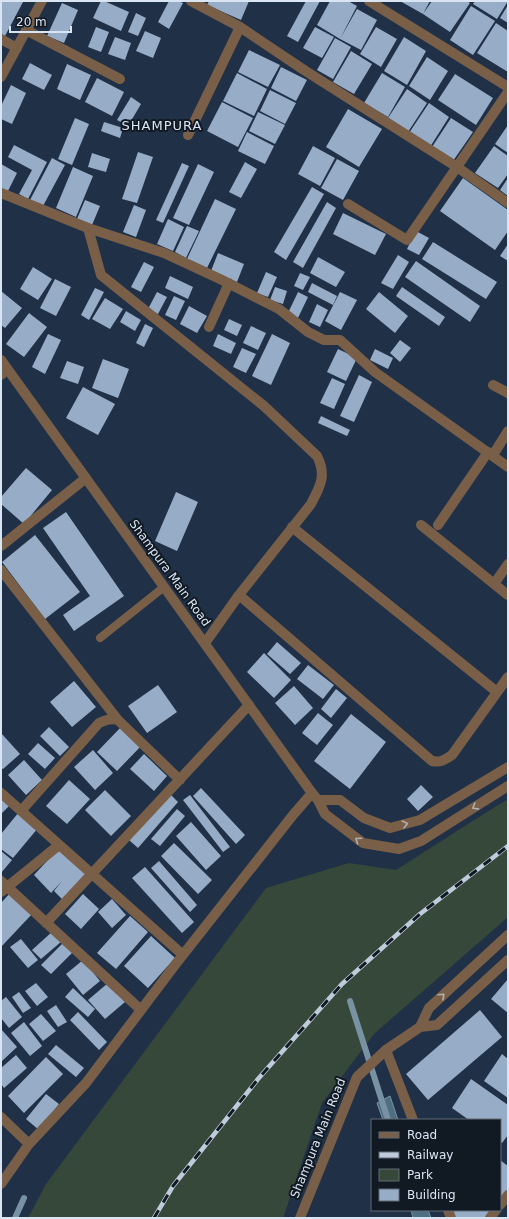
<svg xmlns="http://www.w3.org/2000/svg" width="509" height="1219" viewBox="0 0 509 1219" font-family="'DejaVu Sans',sans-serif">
<rect width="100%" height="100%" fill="#203147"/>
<path fill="#364839" d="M508,799V917L374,1034L322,1103L283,1218H28L46,1184L266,888L349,863L396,870L471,822Z"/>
<path fill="#4e6f81" stroke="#7892a3" d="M390,1096L398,1120H383L377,1103Z
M411,1210H428L431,1218H413Z"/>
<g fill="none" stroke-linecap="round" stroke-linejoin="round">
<path stroke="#7892a3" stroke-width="6" d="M350,1001L388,1120
M15,1218L24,1198"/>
</g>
<path fill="#97acc6" d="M1,1H20L23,2L5,36L1,34Z
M101,1H104L129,12L121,31L93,18Z
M169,1H178L183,3L169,29L158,22Z
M209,1H249L241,20L207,5Z
M306,1H320L298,42L287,36Z
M330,1H348L357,6L340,39L317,25Z
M400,1H430L423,14Z
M432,1H467L470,3L450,32L423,14Z
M475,1H508L497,19L473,4Z
M62,3L78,10L64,43L47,36Z
M508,5V23L500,18Z
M471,6L495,21L473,55L450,40Z
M357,9L377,20L361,50L340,39Z
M136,13L146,18L138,36L128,32Z
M496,23L508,31V72L477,53Z
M96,27L109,32L101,52L88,47Z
M315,27L334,37L322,58L303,48Z
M376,27L397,39L381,67L360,54Z
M145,31L161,38L153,58L136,51Z
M115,37L131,43L125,60L108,54Z
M404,37L426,51L407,85L384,71Z
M335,38L351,47L333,79L317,70Z
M249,50L280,65L268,87L238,72Z
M351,51L372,64L354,94L333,82Z
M427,57L448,71L430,100L409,86Z
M30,63L52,75L44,90L22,79Z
M67,64L91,75L80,100L57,89Z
M281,67L307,80L296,101L271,88Z
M237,73L267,89L254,116L223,101Z
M382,73L405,87L388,117L364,103Z
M455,74L493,98L476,125L438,100Z
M97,78L124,92L112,116L85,102Z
M11,85L26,93L12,124L1,119V106Z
M407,89L427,103L408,132L388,118Z
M270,90L296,103L285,124L260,111Z
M131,97L141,104L128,126L117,120Z
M222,102L253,118L238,147L207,131Z
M429,103L449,117L430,147L409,133Z
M348,109L382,129L359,167L326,147Z
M258,112L285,125L275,144L249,131Z
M75,118L89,124L72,165L58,159Z
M451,118L473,132L453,161L432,147Z
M104,122L123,128L120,138L101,131Z
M508,125V153L495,144Z
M247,132L274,146L265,164L238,151Z
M14,145L47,162L28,199L19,194L32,170L8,157Z
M313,146L335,158L320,186L298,174Z
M494,146L508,156V174L498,188L475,173Z
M138,152L153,157L137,203L122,199Z
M92,153L110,159L106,172L88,167Z
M52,158L65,165L43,206L30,200Z
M337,159L359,171L343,200L321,188Z
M245,162L257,169L241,198L229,192Z
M182,163L189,166L163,223L156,220Z
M1,164L17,173L7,193L1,190Z
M198,164L214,172L189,225L173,218Z
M73,167L93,176L76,217L56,208Z
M463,178L508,210V231L495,250L440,211Z
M508,178V196L500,190Z
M312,187L324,194L286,260L274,252Z
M215,199L236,209L207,268L187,259Z
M85,200L100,206L92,225L77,219Z
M327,202L336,208L303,268L293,262Z
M134,205L146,210L136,237L123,232Z
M343,213L386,234L375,255L333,234Z
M168,219L184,227L173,251L157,244Z
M187,226L199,231L186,258L175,252Z
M416,231L429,238L419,255L407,249Z
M433,242L497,282L486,299L422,259Z
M508,244V261L500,256Z
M218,253L244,264L237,282L211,271Z
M398,255L409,262L393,289L381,283Z
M318,257L345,272L336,287L310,273Z
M416,261L480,306L470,322L405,277Z
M144,262L154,267L141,292L131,287Z
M33,267L52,279L38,300L20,289Z
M266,272L277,277L268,297L257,293Z
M300,273L310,277L303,290L294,286Z
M170,276L193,287L188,299L165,288Z
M55,279L71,287L56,316L40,308Z
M312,283L337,296L333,305L308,292Z
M275,287L287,291L283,304L270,300Z
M402,287L445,317L439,326L396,296Z
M95,288L104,292L89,320L81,315Z
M1,291L22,308L5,328L1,325Z
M157,292L167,297L158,314L148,309Z
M298,292L308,297L298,318L288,313Z
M340,292L357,300L341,330L325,321Z
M379,292L408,316L395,333L366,309Z
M174,296L185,301L176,320L165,315Z
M105,298L123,309L110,329L92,319Z
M317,304L328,310L320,327L309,322Z
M189,306L207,316L197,333L180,324Z
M126,311L141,320L135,331L120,322Z
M29,313L47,327L24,357L6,344Z
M229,319L242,325L237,336L224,330Z
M145,324L153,328L144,347L136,343Z
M251,326L266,333L258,350L243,343Z
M48,334L61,340L45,374L32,367Z
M218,334L236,343L231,354L213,346Z
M272,334L290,343L271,385L252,376Z
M400,340L411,348L400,362L390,353Z
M242,348L256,354L246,373L233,367Z
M338,349L357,358L346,381L327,372Z
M375,349L393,358L388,369L370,360Z
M103,359L129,369L118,398L92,388Z
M67,361L84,367L78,384L60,378Z
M359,375L372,382L354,422L340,416Z
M332,378L345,384L334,409L320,403Z
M83,387L115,404L98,435L66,418Z
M321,416L350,430L347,436L318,423Z
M26,468L52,490L24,524L1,504V497Z
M176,492L198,502L177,551L155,541Z
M66,512L124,596L74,631L63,615L90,596L43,528Z
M35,535L80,592L45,619L2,562Z
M277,642L301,663L290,674L267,654Z
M264,653L291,680L274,698L247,672Z
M308,665L334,685L323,699L297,679Z
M74,681L96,707L72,727L50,702Z
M158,685L177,712L147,733L128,706Z
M294,686L313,708L295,725L275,703Z
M336,689L347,698L331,718L321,709Z
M318,713L333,725L317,745L302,733Z
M351,714L386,742L350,789L314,761Z
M122,726L142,745L117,771L97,752Z
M49,727L69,747L60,756L40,736Z
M1,733L20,754L3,769L1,768Z
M38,743L55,758L45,769L28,754Z
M93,750L113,773L95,790L74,767Z
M144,754L167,776L154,791L130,769Z
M24,760L42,780L26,795L8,775Z
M69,780L90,799L67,824L46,806Z
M421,785L433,797L418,811L407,799Z
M201,788L245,835L236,844L193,796Z
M105,790L131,816L111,836L85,810Z
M170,794L178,802L138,848L129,840Z
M190,795L230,847L223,852L183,800Z
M1,796L10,805L1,814Z
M177,809L185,816L160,846L151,839Z
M19,812L38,828L13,858L1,849V834Z
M191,822L221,856L206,870L176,836Z
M174,843L212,880L198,894L161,856Z
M59,848L89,874L64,901L54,891L62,881L51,893L34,875Z
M1,851L12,860L1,873Z
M159,861L197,905L190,912L151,868Z
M145,867L194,922L182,933L132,878Z
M11,892L33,913L1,947V903Z
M83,894L99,909L81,929L65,914Z
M112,899L126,915L112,928L98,912Z
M130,916L148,932L116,969L97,953Z
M53,931L62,941L41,959L32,950Z
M151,936L175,958L148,988L124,966Z
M21,939L38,960L28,968L10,947Z
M63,943L73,952L51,974L41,965Z
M83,960L100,981L83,995L66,974Z
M508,979V1013L491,999Z
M36,983L48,997L37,1006L25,991Z
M108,983L125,1002L105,1019L88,1000Z
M73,988L95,1009L88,1017L65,997Z
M19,992L31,1008L23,1013L12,997Z
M6,997L22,1017L9,1028L1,1018V1001Z
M56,1005L67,1022L58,1027L47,1011Z
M480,1010L502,1037L428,1100L406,1074Z
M78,1012L107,1042L99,1050L70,1020Z
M41,1014L56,1031L43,1041L29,1024Z
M24,1022L42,1046L30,1056L11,1033Z
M1,1029L17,1047L1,1062Z
M56,1045L84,1068L76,1077L48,1054Z
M502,1054L508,1059V1098L484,1081Z
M16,1055L27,1068L4,1088L1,1084V1068Z
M46,1057L63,1074L24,1113L8,1096Z
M471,1079L508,1105V1135L502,1143L500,1141V1120H469L452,1108Z
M46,1094L59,1104L39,1130L26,1119Z
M500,1160L508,1166V1189L500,1199Z
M454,1210H491L485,1218H455L450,1214Z"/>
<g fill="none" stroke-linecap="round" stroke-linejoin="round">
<path stroke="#795f48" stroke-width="8" d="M100,638L164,587"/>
<path stroke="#795f48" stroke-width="10" d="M191,1L240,27
M369,1L508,87
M26,30L120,79
M1,39L17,48
M188,135L240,27L304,70L457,167L508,203
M1,193L88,228
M348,204L407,240L508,92
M209,327L229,283
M1,375L7,369
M493,385L508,393
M493,455L508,431
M421,525L508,595
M438,525L488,452
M292,527L497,692
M1,546L86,478
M1,570L118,720
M494,584L508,564
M239,595L432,761C441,763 444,760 452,755L508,677
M205,643L239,595L311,504C320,487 327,475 317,456L264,406L101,275L88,228L164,253L220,279L279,309L308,332L324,340H340L375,372L508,467
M1,793L183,955
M21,811L99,723C106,720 111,718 118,720L180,780
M1,881L141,1010
M1,892L59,845
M46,923L249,705
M386,1050L413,1120
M1,1117L29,1144L1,1184
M29,1144L86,1083L175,965L293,815L312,793
M500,1205L508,1195
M448,1210L451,1218
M490,1218L496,1210"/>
<path stroke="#795f48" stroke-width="10" d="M1,77L42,1
M1,360L312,793L318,800L325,814L363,843L399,849L421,841L508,786
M318,800H340L364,818L390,828L420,820L508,767
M420,1027L429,1008L508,935
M300,1218L357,1077L386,1050L420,1027L437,1025L508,960"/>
<g stroke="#bfcbda" stroke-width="4.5">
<path id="rail" d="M154,1218L173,1186L258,1079L342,984L420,914L508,846"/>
</g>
<use href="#rail" stroke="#111923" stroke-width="3" stroke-dasharray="9" stroke-linecap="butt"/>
</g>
<defs><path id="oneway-chevron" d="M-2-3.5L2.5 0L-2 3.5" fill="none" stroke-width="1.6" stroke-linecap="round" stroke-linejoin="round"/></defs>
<g stroke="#b3afaf">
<use href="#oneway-chevron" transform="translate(475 807) rotate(148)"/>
<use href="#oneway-chevron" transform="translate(405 824) rotate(-14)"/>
<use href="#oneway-chevron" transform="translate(358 840) rotate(-145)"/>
<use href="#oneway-chevron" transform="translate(442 996) rotate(-43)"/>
</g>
<g text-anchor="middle" stroke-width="4" stroke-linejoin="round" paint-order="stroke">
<g font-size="12" fill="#dae5f3" stroke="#111923">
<text transform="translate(170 573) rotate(54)" y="4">Shampura Main Road</text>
<text transform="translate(318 1138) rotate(-68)" y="4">Shampura Main Road</text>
</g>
<g font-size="13" letter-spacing="1" fill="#dae5f3" stroke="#111923">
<text x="162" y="130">SHAMPURA</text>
</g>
</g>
<rect width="509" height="1219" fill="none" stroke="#dae5f3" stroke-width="4"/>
<rect x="371" y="1119" width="130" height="92" fill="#111923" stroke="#616b76"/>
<rect x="379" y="1132" width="20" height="6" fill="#795f48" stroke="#616b76"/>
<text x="407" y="1139" font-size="12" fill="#dae5f3">Road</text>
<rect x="379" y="1152" width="20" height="6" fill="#bfcbda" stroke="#616b76"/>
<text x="407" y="1159" font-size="12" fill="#dae5f3">Railway</text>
<rect x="379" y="1169" width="20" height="12" fill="#364839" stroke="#616b76"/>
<text x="407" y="1179" font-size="12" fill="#dae5f3">Park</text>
<rect x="379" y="1189" width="20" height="12" fill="#97acc6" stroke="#616b76"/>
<text x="407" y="1199" font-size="12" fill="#dae5f3">Building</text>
<path d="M10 26v6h61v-6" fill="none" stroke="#dae5f3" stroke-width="2"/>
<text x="16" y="26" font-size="12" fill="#dae5f3" stroke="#111923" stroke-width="3" paint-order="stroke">20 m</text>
</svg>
